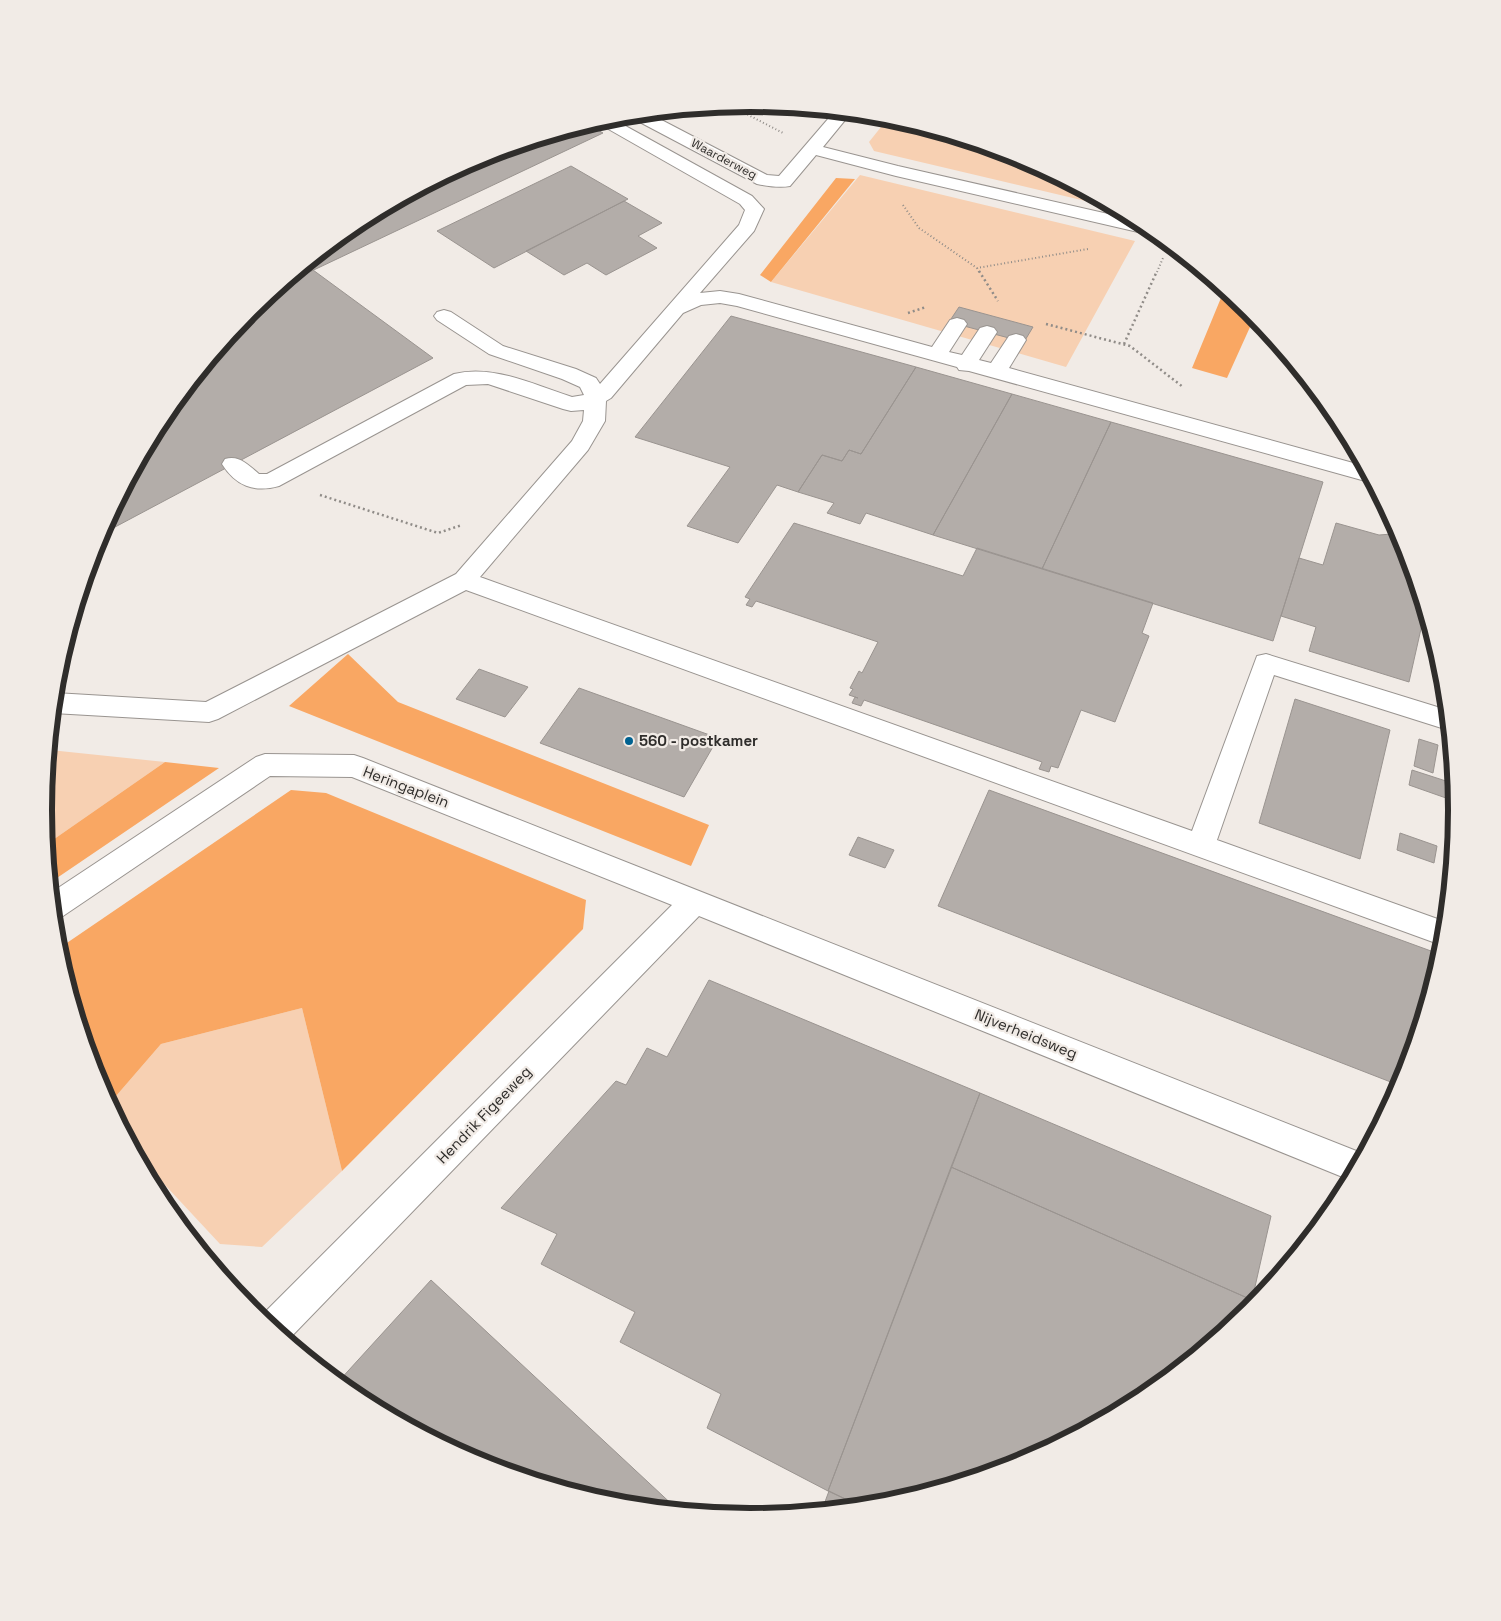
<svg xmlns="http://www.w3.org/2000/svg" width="1501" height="1621" viewBox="0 0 1501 1621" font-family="'Space Grotesk',sans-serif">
<rect width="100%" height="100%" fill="#f1ebe6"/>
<path fill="#f7d0b2" d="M889,117L1021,158L1075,187L1074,189L1086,192L1115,208L874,151L869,142Z
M860,175L1135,241L1066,367L771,282Z
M50,750L165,762L47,844L44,810Z
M302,1008L342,1171L262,1247L220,1244L138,1156L110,1103L161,1044Z"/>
<path fill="#f9a763" d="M836,178L855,179L771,282L760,275Z
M1223,293L1231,295L1255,316L1227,378L1192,368Z
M348,654L398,702L709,825L691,866L289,706Z
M165,762L219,768L51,882L47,844Z
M291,790L326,793L586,900L583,929L342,1171L302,1008L161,1044L110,1103L97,1081L58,949Z"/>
<path fill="#b3ada9" stroke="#9a9490" d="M589,125L603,133L282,285L358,223L480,157Z
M571,166L628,199L494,268L437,231Z
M624,201L662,223L638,236L657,248L606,275L587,263L564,275L526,251Z
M313,270L433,358L100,535L163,418L251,311L282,285Z
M959,307L1033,327L1024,342L949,322Z
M731,316L916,367L861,454L849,450L842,461L822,455L798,492L777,485L738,543L687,526L730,467L635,437Z
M916,367L1012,394L933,535L866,513L860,524L827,513L834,503L798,492L822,455L842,461L849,450L861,454Z
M1012,394L1111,422L1042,569L933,535Z
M1111,422L1323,482L1273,641L1042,569Z
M794,523L963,576L977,548L1153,603L1142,633L1149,636L1115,722L1081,710L1058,768L1051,766L1049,772L1039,769L1042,762L864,700L861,706L852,703L855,697L858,698L849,695L853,689L850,688L859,671L862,673L878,642L756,601L752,607L746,605L750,599L745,597Z
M1336,523L1379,535L1392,534L1399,541L1404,542L1425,611L1409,682L1309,651L1316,627L1281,616L1299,558L1323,565Z
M1440,661L1444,673V680L1437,678Z
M479,669L528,687L505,717L456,699Z
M579,688L718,738L684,797L540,743Z
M1295,699L1390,730L1360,859L1259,823Z
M1419,739L1438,745L1433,773L1414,766Z
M1412,770L1449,782L1446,798L1409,785Z
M989,790L1442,955L1401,1086L938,906Z
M1400,833L1437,846L1434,863L1397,850Z
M858,837L894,850L885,868L849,855Z
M709,980L980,1093L828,1491L707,1428L721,1394L620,1342L635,1312L541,1264L557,1234L501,1208L616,1081L626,1085L647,1048L667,1057Z
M980,1093L1271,1216L1252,1300L951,1167Z
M951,1167L1252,1300L1250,1310L1143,1398L1021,1464L888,1504L860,1506L828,1491Z
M431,1280L678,1510L612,1504L480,1463L358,1398L338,1382Z
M829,1491L860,1506L822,1510Z"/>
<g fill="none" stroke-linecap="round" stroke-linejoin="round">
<g stroke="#999490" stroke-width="2">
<path id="service" d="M834,112L850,114L823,147L898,166L1139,221L1156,233L1151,235L896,176L816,155L790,186C780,188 767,186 757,184L634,119L632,115L650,114L767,175L779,176Z
M611,118L752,196L764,209L754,231L700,293L720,291L739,294L932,347L950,320L957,318L964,320L967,324L949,352L962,355L980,328L987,326L994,328L997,332L979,360L991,363L1009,336L1016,334L1023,336L1026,340L1009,368L1364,466L1372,482H1369L969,371L959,370L957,367L737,306L720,303L701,305L683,313L611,398L606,401L605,421L588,450L480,577L1192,831L1257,656L1266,654L1447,710L1448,730L1274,675L1217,840L1446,922L1444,946L466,590L218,719L209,722L53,713L55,693L206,702L456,574L572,441L583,421L584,410L571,411L563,409L488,384L466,385L279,486C254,493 236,486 222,464L225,459C240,455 248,465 259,474H267L454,374C493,364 534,385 572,397L584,395L580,387L562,379L489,354L437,320L434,316L437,312L444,310L451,312L503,346L576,369L596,378L600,384L739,225L745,210L740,204L596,122Z"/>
</g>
<g stroke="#999490" stroke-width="2">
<path id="minor" d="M265,754L354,755L363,758L1364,1154L1350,1180L699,916L288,1340L261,1318V1316L672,905L352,777L270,776L63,916L54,919L52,892L256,757Z"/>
</g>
<path stroke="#908c88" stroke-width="2" stroke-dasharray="1 2.5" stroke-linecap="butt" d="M735,108L783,133
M903,205L919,228L977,268L1088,249
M977,268L979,272
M1157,272L1163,258"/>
<path stroke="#908c88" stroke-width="2.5" stroke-dasharray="2 3" stroke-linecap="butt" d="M979,271L998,301
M908,313L926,307
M1046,324L1130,346L1183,387
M1124,344L1157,271
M320,495L438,533L462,525"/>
<use href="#service" fill="#fff" fill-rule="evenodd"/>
<use href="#minor" fill="#fff" fill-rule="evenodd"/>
</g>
<circle fill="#006291" stroke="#f1ebe6" stroke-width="2" cx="629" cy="741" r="5"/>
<g text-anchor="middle" stroke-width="4.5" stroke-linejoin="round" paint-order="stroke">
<g font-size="12" fill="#2f2d2b" stroke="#f1ebe6">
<text transform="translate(724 159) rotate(28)" y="4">Waarderweg</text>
</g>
<g font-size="15" font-weight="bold" fill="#2f2d2b" stroke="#f1ebe6" text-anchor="start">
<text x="639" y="746">560 - postkamer</text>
</g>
<g font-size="15" fill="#2f2d2b" stroke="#f1ebe6">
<text transform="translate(406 787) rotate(21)" y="5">Heringaplein</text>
<text transform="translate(1026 1034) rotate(22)" y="5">Nijverheidsweg</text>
<text transform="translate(484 1115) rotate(-46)" y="5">Hendrik Figeeweg</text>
</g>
</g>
<path d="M0 0H1501V1621H0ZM52 810a698 698 0 1 1 1396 0a698 698 0 1 1-1396 0Z" fill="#f1ebe6" fill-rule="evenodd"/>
<path fill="none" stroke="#2f2d2b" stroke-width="6" d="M52 810a698 698 0 1 1 1396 0a698 698 0 1 1-1396 0Z"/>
</svg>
